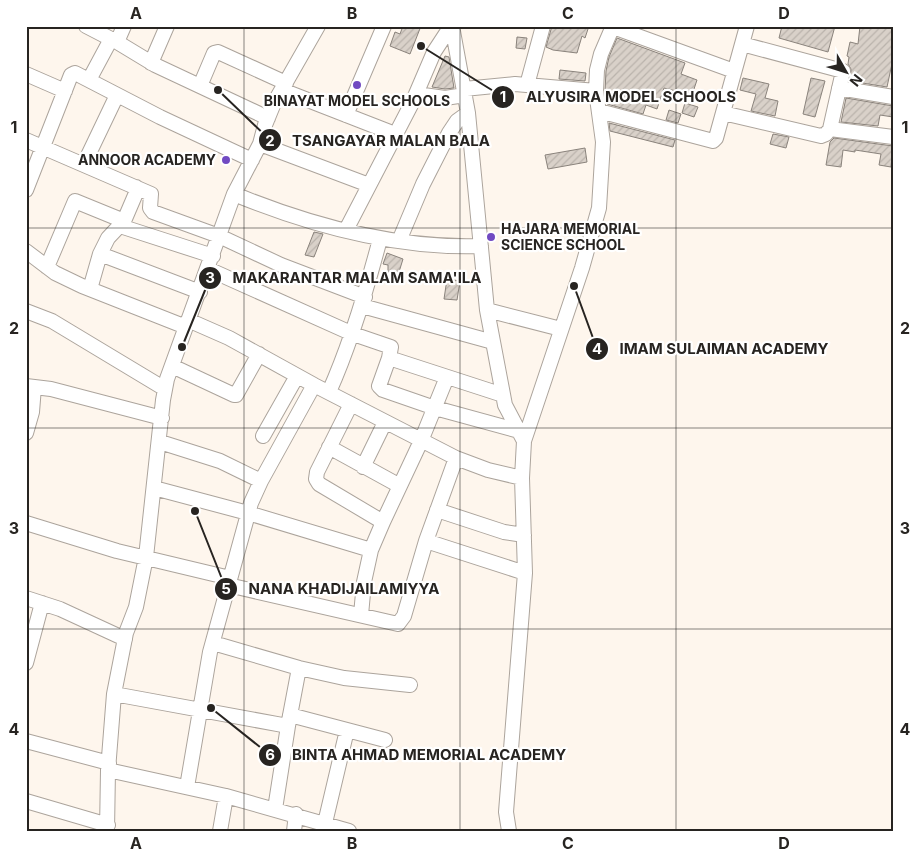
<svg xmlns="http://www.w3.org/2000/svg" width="919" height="857" viewBox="0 0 919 857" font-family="Inter,sans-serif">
<defs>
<pattern id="building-hatch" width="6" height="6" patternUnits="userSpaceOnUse" patternTransform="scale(1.25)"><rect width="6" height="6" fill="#d9d1c9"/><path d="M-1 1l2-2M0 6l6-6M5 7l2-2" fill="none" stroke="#bab3ac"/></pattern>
</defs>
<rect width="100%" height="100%" fill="#fef6ed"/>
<path fill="url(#building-hatch)" stroke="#8a837c" d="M403,26H421L410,54L390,46L395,32L400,34Z
M552,26H589L585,38L582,36L577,53L553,50L546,47Z
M782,26H835L828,52L779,38Z
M860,26H893V59L887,87L850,81L851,69L848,64L849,57L847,56L850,42L858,44Z
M517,37L527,38L525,49L516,48Z
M617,38L685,63L681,74L697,80L692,95L664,88L657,109L646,105L643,114L607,104L605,91L606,71L609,57Z
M445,56L449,57L454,88L445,89L432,87Z
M560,70L586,73L585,81L559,79Z
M743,78L769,84L765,98L778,101L775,116L751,111L756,94L740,90Z
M811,78L825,81L815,117L803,114Z
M846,98L893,106V117L880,115L878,126L841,122Z
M685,103L698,107L694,117L682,113Z
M669,110L681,114L678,123L666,120Z
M609,123L675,140L673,147L610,131Z
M773,134L789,137L786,148L770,144Z
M834,138L893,146L891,167L879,165L881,154L855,150V152L843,150L841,167L826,165L830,142Z
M585,148L587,162L548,169L545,155Z
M314,232L323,234L314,257L305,255Z
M387,253L403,259L399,272H388V265L383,264Z
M447,279L460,281L457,300L444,299Z"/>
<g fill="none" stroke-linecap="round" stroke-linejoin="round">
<g stroke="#aca49c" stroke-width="16">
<path id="minor" d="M86,26L117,42L155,65L268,118
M452,26L468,113L487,310L505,405L524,441
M613,27L734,71
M117,42L124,26
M151,63L167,26
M26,74L65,91
M89,80L111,39
M527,85L543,26
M200,86L214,53L218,52L286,83
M839,88L893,97
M464,89L515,84L596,91
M282,90L395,134
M416,94L445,98L465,95
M599,111L713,141L716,138L747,26
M723,113L821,136L826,134L830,129L843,71L742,44
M346,115L384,26
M830,129L893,137
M26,140L151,194L150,208L153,212L219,236L281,265L365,297
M260,144L369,185
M84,164L117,95
M26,190L71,75L75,73L160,117L252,160
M234,194C312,226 396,249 481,246
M120,226L213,256
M346,230L413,101L434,52L451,26
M399,241L423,184L449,133L457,121L468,113
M26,251L55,273L82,286L186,327
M100,254L200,292
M47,267L75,201L124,221
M208,269L353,334L391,347L389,358L379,386L383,390L435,408L519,431
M90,289L100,254L108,238L124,221L136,193V187
M362,306L493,342
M487,310L561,329
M26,311L52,321L165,389
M188,320L229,338L314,385L456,458L488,470L522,478
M389,358L503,395
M172,366L234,395H236L259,354
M26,386L51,389L162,418
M329,392C351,343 366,292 380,239
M351,404L317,472L316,479L319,484L383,522
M26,433L32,412L34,387
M263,436L297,376
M160,442L220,461L261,481
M329,447L400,486
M363,467L385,422
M154,488L248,513L371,550
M437,510L504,532L524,535
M26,523L117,551L230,578
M426,541L525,573
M228,585L398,624L404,616L426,541L456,458
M26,598L60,609L125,639
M361,615L364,582L371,550L383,522L421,441L447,377
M213,643L299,668L344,678L410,685
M26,663L42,603
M114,694L288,726
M290,715L385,740
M26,741L109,763
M108,770L226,796L349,831
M187,787L210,652L251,503L261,481L314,385
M26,801L108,825
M275,809L288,726L299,668
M325,823L347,730
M107,831L108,770L114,694L126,633L136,607L146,557L163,400L167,379L234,194L260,144L265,125L274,103L318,26
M220,831L226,796
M294,831L296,814
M509,831L506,812L525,573L522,478L524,441L582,268L599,208L603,142L596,91L597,70L601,54L613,26"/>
</g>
<use href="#minor" stroke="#fff" stroke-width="14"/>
</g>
<path fill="none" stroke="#272421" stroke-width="1" stroke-opacity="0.55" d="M244,26V831M460,26V831M676,26V831M26,228H893M26,428H893M26,629H893"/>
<g fill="#714ac2" stroke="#fff" stroke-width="2">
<circle cx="357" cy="85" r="5"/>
<circle cx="226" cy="160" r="5"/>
<circle cx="491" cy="237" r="5"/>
</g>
<g text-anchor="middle" stroke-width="4.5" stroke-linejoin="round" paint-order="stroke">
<g font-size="14" font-weight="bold" fill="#272421" stroke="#fff">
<text x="357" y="106">BINAYAT MODEL SCHOOLS</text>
<text x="216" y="165" text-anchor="end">ANNOOR ACADEMY</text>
<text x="501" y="234" text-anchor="start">HAJARA MEMORIAL<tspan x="501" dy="16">SCIENCE SCHOOL</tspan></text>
</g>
</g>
<path fill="none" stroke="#272421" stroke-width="2" d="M421 46L503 97M218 90L270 140M182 347L210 278M574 286L597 349M195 511L226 589M211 708L270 755"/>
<g fill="#272421" stroke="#fff" stroke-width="2">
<circle cx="421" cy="46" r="5"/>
<circle cx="218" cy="90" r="5"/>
<circle cx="182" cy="347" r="5"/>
<circle cx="574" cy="286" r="5"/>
<circle cx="195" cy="511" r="5"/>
<circle cx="211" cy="708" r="5"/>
<circle cx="503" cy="97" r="12"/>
<circle cx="270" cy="140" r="12"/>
<circle cx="210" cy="278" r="12"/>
<circle cx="597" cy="349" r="12"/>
<circle cx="226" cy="589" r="12"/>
<circle cx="270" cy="755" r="12"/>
</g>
<g font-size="15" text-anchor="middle" font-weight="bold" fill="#fff">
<text x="503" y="102">1</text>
<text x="270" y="146">2</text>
<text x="210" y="283">3</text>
<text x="597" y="354">4</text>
<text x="226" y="594">5</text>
<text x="270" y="760">6</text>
</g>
<g font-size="15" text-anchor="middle" font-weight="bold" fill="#272421" stroke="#fff" stroke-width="4.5" stroke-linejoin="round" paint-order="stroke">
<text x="631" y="102">ALYUSIRA MODEL SCHOOLS</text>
<text x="391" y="146">TSANGAYAR MALAN BALA</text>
<text x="357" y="283">MAKARANTAR MALAM SAMA'ILA</text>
<text x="724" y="354">IMAM SULAIMAN ACADEMY</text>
<text x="344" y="594">NANA KHADIJAILAMIYYA</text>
<text x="429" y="760">BINTA AHMAD MEMORIAL ACADEMY</text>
</g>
<rect width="919" height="857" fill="none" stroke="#ffffff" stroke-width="55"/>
<g transform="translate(846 72) rotate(129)" stroke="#ffffff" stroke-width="4" paint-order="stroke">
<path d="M0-4L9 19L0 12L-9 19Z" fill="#272421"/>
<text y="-8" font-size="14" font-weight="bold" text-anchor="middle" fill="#272421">N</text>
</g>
<rect x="28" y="28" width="864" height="802" fill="none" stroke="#272421" stroke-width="2"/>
<g font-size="16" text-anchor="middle" font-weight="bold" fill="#272421">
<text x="136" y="19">A</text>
<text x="352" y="19">B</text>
<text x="568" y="19">C</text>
<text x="784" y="19">D</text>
<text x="14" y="133">1</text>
<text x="905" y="133">1</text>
<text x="14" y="334">2</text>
<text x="905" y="334">2</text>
<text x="14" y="534">3</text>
<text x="905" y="534">3</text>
<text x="14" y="735">4</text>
<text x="905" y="735">4</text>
<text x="136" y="849">A</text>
<text x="352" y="849">B</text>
<text x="568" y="849">C</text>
<text x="784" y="849">D</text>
</g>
</svg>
